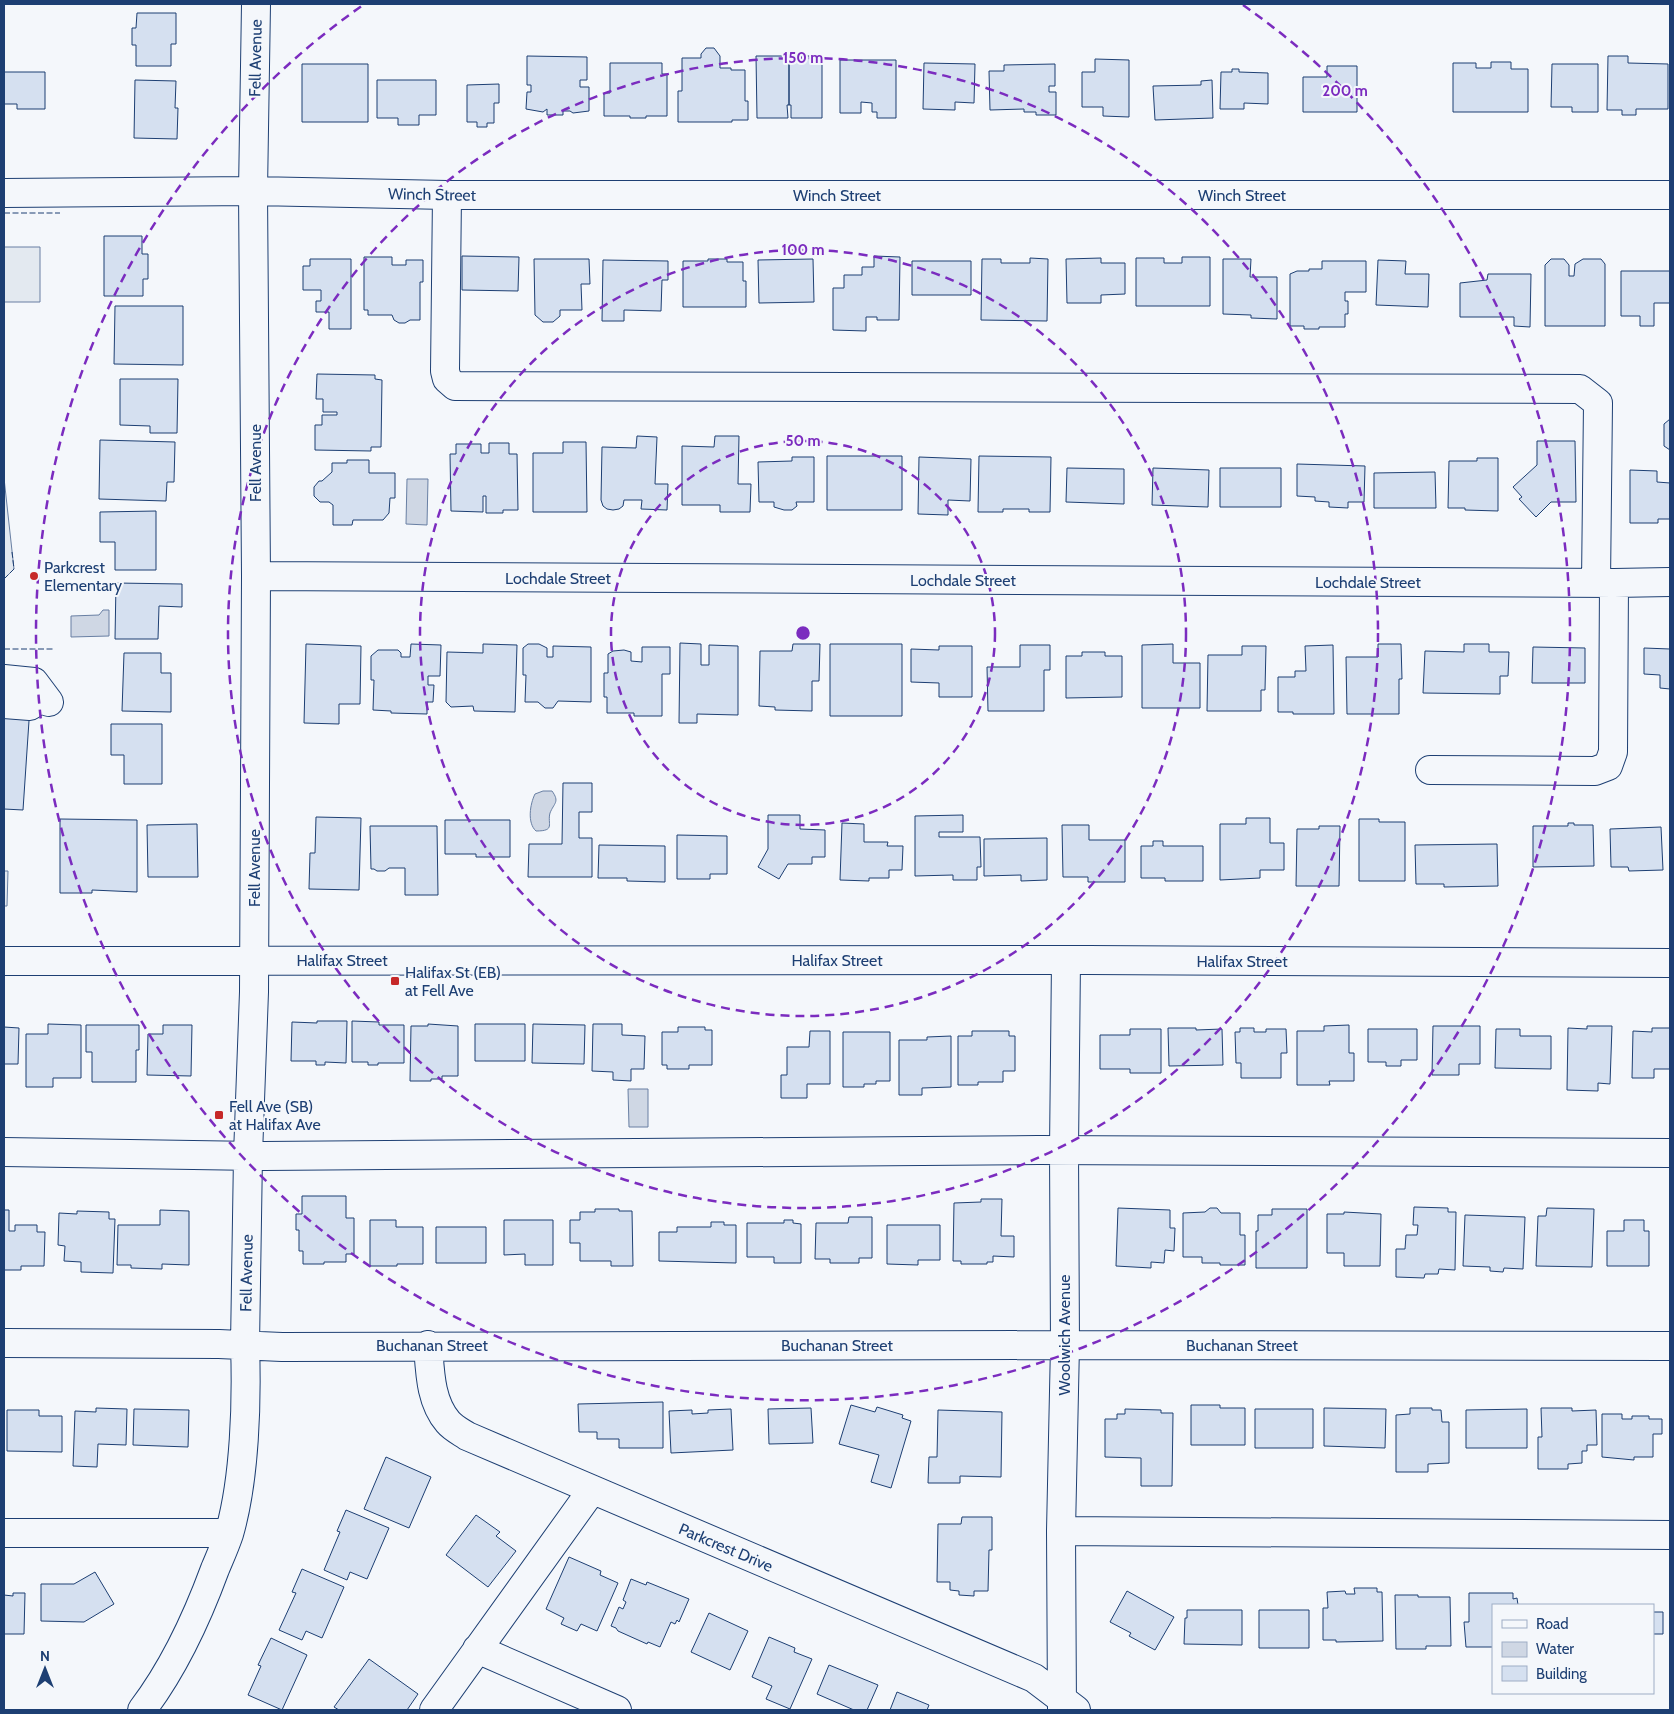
<svg xmlns="http://www.w3.org/2000/svg" width="1674" height="1714" viewBox="0 0 1674 1714" font-family="Cabin,sans-serif">
<rect width="100%" height="100%" fill="#f4f7fb"/>
<path fill="#e3e9f0" stroke="#687fa3" d="M4,247H40V302H4Z
M4,478L14,569L4,579Z"/>
<path fill="#e3e8f0" stroke="#687fa3" d="M4,871H8L7,906H4Z"/>
<path fill="#cfd7e4" stroke="#687fa3" d="M407,479H428L427,525L406,524Z
M103,610H109V636L71,637V616L99,615Z
M543,791H552C560,802 554,803 550,813C547,824 556,831 536,831C527,823 530,804 535,794Z
M628,1089H648V1127H629Z"/>
<path fill="#d5e0f0" stroke="#1d3f73" d="M137,13H176V44H171V66H136V45H132V28H136Z
M706,48H714L720,56V68H731V70H745V101H748V120H732V122H678V91H682V58H701V54Z
M527,56L587,57V80H580V87H589V111L573,113L570,111H563V115H547V109L543,112L526,109L527,92H531V85H527Z
M756,56H789V105H787L788,118H757Z
M789,56H822V118H791V105H789Z
M1608,56H1628V63L1668,64V109H1636V115H1622V110H1607Z
M1095,59L1129,60V117L1103,116V107H1082V72H1095Z
M840,60H896V118H877V112H872V103L861,102V113H840Z
M1491,62H1511V69H1528V112H1453V63H1476V68H1491Z
M610,63H662V74H667V116H646V118H630V116H604V93H610Z
M924,63L975,64L974,103L955,102V110L923,109Z
M302,64H368V122H302Z
M1055,64V86H1049V92H1056V115H1036V112H1024V109L990,110L989,71H1004V65Z
M1552,64H1598V112H1572V107H1551Z
M1327,66H1357V112H1303V77H1327Z
M1232,69H1239V72L1268,73V104L1244,103V109H1220L1221,72H1232Z
M4,72H45V109H17V104H4Z
M135,80L176,81L175,108H178L177,139L134,138Z
M377,80H436V115H419V125H398V118H377Z
M1212,80L1213,118L1155,120L1153,86L1201,85V81Z
M499,84V103H494V123H487V127H477V122H467V85Z
M104,236H142V254H148V279H143V296H104Z
M462,256L519,257L518,291L462,290Z
M874,256L900,257L899,320H877V317H866V331L833,330V288H844V275H862V267H874Z
M364,257H392V265H406V260H423V282H420V320H410L405,323H399L394,320L392,315H368V310H364Z
M1182,257H1210V306H1136V258H1164V263H1182Z
M1030,258L1048,259L1047,321L981,320L982,259H1001V263H1030Z
M1101,258V263H1125V294L1101,295V303H1067L1066,259Z
M310,259H351V329H329V312H316V301H321V290H303V266H310Z
M534,259H589L590,284H581L582,310H560V316L553,322H543L535,315Z
M708,259H727V262H743V281H746V307H683V261H708Z
M813,259L814,302L759,303L758,260Z
M1223,259H1251L1250,277H1277V319L1251,318V315L1223,314Z
M1551,259H1564L1569,265V276H1574L1575,264L1583,259H1601L1605,264V326H1545V265Z
M603,260L668,261V280H662L661,311L624,310V321H602Z
M1378,260L1406,261L1405,274H1429L1428,307L1376,305Z
M912,261H971V295H912Z
M1322,261H1366V292H1345V301H1348V314H1345V327H1319V329H1304V326H1290V274L1297,271H1309V269H1322Z
M1621,271H1670V303H1654V326H1640V316H1621Z
M1488,274H1531L1530,327L1514,326V317H1460V283L1487,280Z
M115,306H183V365L114,364Z
M317,374L375,375V379L382,380L381,447H371V451L315,450V425H322V415H337V412H323V399H316Z
M120,379H178L177,433H150V426L120,425Z
M1670,404V450L1664,446V424L1670,419Z
M637,436L657,437L655,484H668L667,510L641,509L642,500H624L623,506L619,509L613,510L607,509L603,506L601,500L602,447L636,448Z
M715,436H739L738,484H751L750,512H720V505H682V446L714,447Z
M100,440L175,442L174,482H167L166,501L99,499Z
M1537,441H1575L1576,502H1551L1536,517L1519,499L1522,497L1513,487L1537,465Z
M563,442H586L587,512H533V453H563Z
M489,443H509V454H517L518,510H503V513H486V496H483V512L451,511L450,454H456V444H481V453H489Z
M827,456H902V510H827Z
M979,456L1051,457L1050,512H1029V509H1003V512H978Z
M792,457H814V502H796L797,506L792,510H784L774,507V502H759L758,462L792,461Z
M919,457L971,459L970,501L948,500V515L918,514Z
M1477,458H1498V511L1465,510V508H1448L1449,461H1477Z
M347,460H369V473H395V498H390L389,513L383,520H353L352,525H333V505L329,502H320L314,496V487L319,481H322L332,472V463H347Z
M1297,464L1365,466L1364,502H1348V508L1329,507V502L1315,501V497L1297,496Z
M1067,468L1124,469V504L1066,502Z
M1153,468L1209,470L1208,507L1152,505Z
M1220,468H1281V507H1220Z
M1630,470L1657,471V482L1670,483V519H1658V523H1630Z
M1435,472L1436,508H1374V473Z
M156,511V570H115V542H100V512Z
M116,583L182,584V607L159,606L158,639H115Z
M680,643L701,644V665H709V645L738,646V715L697,714V723H679Z
M306,644L361,646L360,704H339V724L304,723Z
M411,644L441,645L440,676H428V685H434L433,702H427V714L391,713V711L373,710L374,680H371V656L378,650H398L401,653V657H410Z
M483,644L517,645L515,712L474,711L473,706L451,707L446,702L447,652L483,653Z
M528,644H539L547,648V657H553V646L591,647V702L558,701L553,708H545L538,702H525L526,675H523V648Z
M793,644H820L819,681H812V711L775,710V707L759,706L760,651H792Z
M830,644H902V716H830Z
M1173,644V663H1200V708H1142V645Z
M1378,644H1401L1402,679H1399V714H1347L1346,657H1378Z
M1464,644H1489V652H1509L1508,676H1500V694L1423,693L1425,651L1464,652Z
M1020,645H1050V670H1044V711H988L987,667H1020Z
M1333,645L1334,714H1293V712H1278V677H1295V671H1306L1305,646Z
M939,646H972V697H939V683L911,682V649L939,650Z
M1242,646H1266L1265,690H1261V711H1207L1208,655H1242Z
M642,647H670V674H662V716H634V713H607V697H604V673H608V654L613,651L624,650L631,652V661L642,662Z
M1533,647L1585,648V683H1532Z
M1644,648L1670,649V689L1660,688V675L1644,674Z
M1082,652H1105V656H1122V697L1066,698V656H1082Z
M124,653H161V673H171V712L122,711Z
M4,704L30,706L23,810L4,809Z
M111,724H162V784H124V755H111Z
M563,783H592V812H579V838H592V877H528L529,844H562Z
M768,815H800V829L825,830V857H812V864H788L779,879L758,867L768,849Z
M963,815V832H939V837H980L981,867H977V880H953V875L915,876V816Z
M316,817L361,818L359,890L309,889L310,853H315Z
M1246,818H1270V843H1284V870H1260V878L1220,880V824H1246Z
M60,819L137,820V892L92,890V893H60Z
M1359,819H1379V822H1405V881H1359Z
M445,820H510V857H476V854H445Z
M842,823L864,824V842H888L887,846H903L902,870H889V878H869V881L840,880Z
M1568,823H1574V825H1593L1594,866L1533,867V826H1568Z
M197,824L198,877H148L147,825Z
M1062,825H1089V840H1125V882H1088V877H1063Z
M370,826H437L438,895H405V868H389L385,871H377L374,869H371Z
M1319,826H1340L1339,886H1296L1297,829H1319Z
M1661,827L1663,870L1629,871L1628,867H1611L1610,829Z
M677,835L727,836V874H710V879H677Z
M1047,838V880L1021,881V875L984,876V839Z
M1153,841H1163V846H1203V881H1165V878H1141V846H1153Z
M1497,844L1498,886L1444,887V884H1416L1415,845Z
M599,845L665,846V882L627,881V878H598Z
M317,1021H347L346,1063L325,1062V1065H316V1061H291L292,1022L317,1023Z
M352,1021L379,1022V1025H404V1063H378V1065H368V1062H352Z
M48,1024L81,1025V1078H53V1087H26V1034H48Z
M428,1024L458,1026V1076H442V1079H431V1081H410L411,1026H428Z
M475,1024H525V1061H475Z
M533,1024L585,1025L584,1064L532,1063Z
M593,1024H622V1035L645,1036L644,1069H631V1081L613,1080V1072L592,1071Z
M86,1025H139V1050H136V1082H92V1052H86Z
M163,1025H192L191,1076L147,1075L148,1034H163Z
M1349,1025V1053H1354V1081H1329L1330,1085H1297V1031H1324V1026Z
M1433,1026H1480V1064H1459V1075H1432Z
M1587,1026H1612L1610,1084L1598,1083V1091L1567,1090L1568,1028L1587,1029Z
M4,1027L19,1028L18,1064H4Z
M678,1027H705V1030H712V1065H689V1069H667V1065H662V1032H678Z
M1168,1028H1196V1030L1222,1029L1223,1065L1169,1066Z
M1240,1028H1254V1032H1266V1029H1286L1287,1053H1281V1078H1241V1063H1236L1235,1032H1240Z
M1652,1028H1670V1069H1654V1078H1632L1633,1031L1652,1032Z
M1130,1029H1161V1073H1130V1069H1100V1035H1130Z
M1368,1029H1417V1060H1401V1066H1386V1062H1368Z
M1496,1029H1520V1036H1551V1069L1495,1068Z
M810,1031H830V1084H807V1098H781V1075H787V1047H809Z
M972,1031H1009V1036H1015V1071H1003V1082H978V1085H958V1036H972Z
M843,1032H890V1081H876V1084H864V1087H843Z
M951,1036V1087L922,1088V1095H899V1040H927V1037Z
M302,1196H346V1218H354V1254H346V1262H324V1264H303V1251H299V1230H296V1214H302Z
M981,1199H1002L1001,1236H1014V1257L993,1256V1262H987V1264H961V1261H953L954,1203L981,1202Z
M1414,1207L1448,1208V1212H1456L1455,1270L1439,1269L1438,1274H1425L1424,1278L1396,1277V1249H1405L1406,1235H1417L1418,1225H1413Z
M1118,1208L1170,1210V1228H1175L1174,1251L1165,1250L1164,1263L1151,1262V1268L1116,1266Z
M1210,1208H1217L1221,1213H1240V1235H1245V1265H1220V1263H1202V1257H1183V1213L1205,1212Z
M1547,1208L1594,1209L1592,1267L1536,1266L1538,1216H1546Z
M595,1209H619V1211H632L633,1266H611V1261H580V1243H570V1220H580V1212H595Z
M1272,1209H1307V1268H1256V1231H1258V1215H1272Z
M4,1210H9V1231H15V1225H37V1232H45L44,1266H21V1270H4Z
M160,1210L189,1211V1265L162,1264V1269L131,1268V1265H117L118,1225H160Z
M77,1211L109,1212V1219H115L113,1273L81,1272V1262L64,1261L65,1246L58,1245L59,1213L77,1214Z
M1344,1212L1381,1214L1380,1266H1344V1253H1327V1214H1344Z
M1465,1215L1525,1217L1523,1269L1504,1268L1503,1272L1490,1271V1267L1463,1266Z
M849,1217H872V1258H859V1263H830V1259H815L816,1223H848Z
M370,1220H396V1227H423V1264H397V1266H370Z
M504,1220H553V1265H525V1254L504,1255Z
M784,1220H793V1223L801,1224V1263H774V1257H747V1223H784Z
M1624,1220H1644V1231H1649V1266H1607V1231H1624Z
M711,1222H724V1225H736V1263L659,1261V1232H677V1227H711Z
M887,1225H940V1260H918V1265L887,1264Z
M436,1227H486V1263H436Z
M663,1402V1448H619V1439H597V1432H579L578,1404Z
M851,1405L875,1412L877,1407L903,1415L902,1418L911,1421L891,1488L871,1482L879,1455L839,1444Z
M1191,1405H1220V1408H1245V1445H1191Z
M96,1408L127,1409L126,1445L98,1444L97,1467L73,1466L75,1411L96,1412Z
M811,1408L813,1443L769,1444L768,1409Z
M1324,1408L1386,1409L1385,1448L1324,1446Z
M1410,1408H1432V1410H1441L1442,1422H1449V1463L1428,1464V1472H1396V1415L1410,1414Z
M1541,1408H1572V1411L1596,1410L1597,1445H1587V1451H1582V1463L1568,1464V1469H1538V1437H1542Z
M134,1409L189,1410L188,1447L133,1445Z
M731,1409L733,1450L671,1453L669,1411L692,1410V1414L708,1413V1410Z
M1125,1409L1161,1410V1413H1173L1172,1486H1141V1458L1105,1457V1419H1117V1414H1125Z
M1255,1409H1313V1448H1255Z
M1527,1409V1448H1466V1410Z
M7,1410H39V1416H62V1452L7,1451Z
M938,1410L1002,1412L1001,1477L960,1476V1483H928L929,1457H937Z
M1602,1414H1622V1419H1632V1416H1649V1419H1662V1434H1653V1457H1634V1460L1602,1457Z
M386,1457L431,1477L409,1528L364,1509Z
M346,1510L389,1528L367,1579L350,1572L347,1580L324,1570L340,1532L337,1531Z
M476,1515L500,1532L496,1536L516,1551L488,1587L446,1555Z
M962,1517H992V1550H989L988,1591H974V1596L959,1595V1591L950,1590V1582H937L938,1524H961Z
M569,1557L601,1571L600,1575L618,1583L597,1631L581,1624L577,1631L561,1624L564,1618L546,1609Z
M302,1569L344,1587L322,1638L306,1631L302,1640L279,1630L296,1593L292,1592Z
M95,1572L114,1604L84,1622L41,1621V1584H74Z
M631,1579L646,1585L647,1582L689,1599L679,1622L677,1620L675,1624L671,1622L660,1647L648,1642L647,1644L618,1631L616,1628L611,1626L619,1607L623,1609L626,1602L623,1600Z
M1354,1588H1377V1592H1382L1383,1641L1336,1642V1640H1323V1608H1328L1327,1592L1345,1591L1346,1594H1355Z
M1127,1591L1174,1617L1155,1650L1129,1636L1131,1633L1110,1622Z
M13,1593H25L24,1634H4V1636V1595L13,1596Z
M1469,1593H1513V1599L1517,1598L1518,1605H1493V1647H1466L1464,1622H1469Z
M1395,1595H1418V1597H1450L1451,1646H1426V1649H1396Z
M1187,1610H1242V1645L1184,1644L1185,1618H1187Z
M1259,1610H1309V1648H1259Z
M1653,1612H1663V1634H1653Z
M709,1613L748,1631L730,1670L691,1652Z
M769,1637L795,1648L794,1652L812,1659L790,1709L766,1699L772,1686L752,1677Z
M271,1638L307,1655L282,1710L248,1695L261,1666L258,1665Z
M369,1659L418,1694L407,1710H339L334,1707Z
M829,1665L878,1685L867,1710H854L817,1694Z
M897,1692L929,1705L927,1710H890Z"/>
<g fill="none" stroke-linecap="round" stroke-linejoin="round">
<g stroke="#1d3f73" stroke-width="30">
<path id="minor" d="M4,193L253,191L447,195H1670
M447,195L445,371L447,379L455,386L1580,389L1598,403L1596,583
M256,576L1614,583L1670,582
M4,679L34,682L49,702L39,699L30,706L4,704
M1430,770L1595,771L1608,766L1613,752L1614,583
M4,961L1088,960L1670,963
M4,1152L264,1156L1038,1150L1670,1153
M4,1343L219,1344L282,1347L1065,1345L1670,1346
M428,1345C430,1371 430,1401 448,1422C453,1428 461,1432 467,1436L1034,1678L1076,1710
M1061,1531L1670,1535
M4,1533H229
M477,1649L617,1710
M142,1710C174,1668 197,1618 215,1569C220,1557 225,1546 229,1534C245,1479 247,1401 245,1345L248,1155L254,992L256,576L253,191L256,4
M434,1710L592,1490
M1062,1710L1061,1531L1065,1345L1064,1150L1066,960"/>
</g>
<use href="#minor" stroke="#f4f7fb" stroke-width="28"/>
<path stroke="#1d3f73" stroke-width="1" stroke-dasharray="6 2.5" stroke-linecap="butt" d="M4,213H60
M4,579L14,569L12,552
M4,649H53"/>
</g>
<g fill="none" stroke="#7b2cbf" stroke-width="2.5" stroke-dasharray="9 6">
<circle cx="803" cy="633" r="192"/>
<circle cx="803" cy="633" r="383"/>
<circle cx="803" cy="633" r="575"/>
<path d="M1243 5A767 767 0 1 1 363 5"/>
</g>
<g fill="#c62828" stroke="#f4f7fb" stroke-width="2">
<circle cx="34" cy="576" r="5"/>
<rect x="390" y="976" width="10" height="10" rx="2.5"/>
<rect x="214" y="1110" width="10" height="10" rx="2.5"/>
</g>
<g text-anchor="middle" stroke-width="4" stroke-linejoin="round" paint-order="stroke">
<g font-size="16" fill="#1d3f73" stroke="#f4f7fb">
<text transform="translate(255 58) rotate(-89)" y="6">Fell Avenue</text>
<text transform="translate(432 194) rotate(1)" y="6">Winch Street</text>
<text x="837" y="201">Winch Street</text>
<text x="1242" y="201">Winch Street</text>
<text transform="translate(255 463) rotate(-90)" y="6">Fell Avenue</text>
<text x="558" y="584">Lochdale Street</text>
<text x="963" y="586">Lochdale Street</text>
<text x="1368" y="588">Lochdale Street</text>
<text transform="translate(254 868) rotate(-90)" y="6">Fell Avenue</text>
<text x="342" y="966">Halifax Street</text>
<text x="837" y="966">Halifax Street</text>
<text x="1242" y="967">Halifax Street</text>
<text transform="translate(246 1273) rotate(-89)" y="6">Fell Avenue</text>
<text transform="translate(1064 1335) rotate(-90)" y="6">Woolwich Avenue</text>
<text x="432" y="1351">Buchanan Street</text>
<text x="837" y="1351">Buchanan Street</text>
<text x="1242" y="1351">Buchanan Street</text>
<text transform="translate(726 1547) rotate(23)" y="6">Parkcrest Drive</text>
</g>
<g font-size="16" fill="#1d3f73" stroke="#f4f7fb" text-anchor="start">
<text x="44" y="573">Parkcrest<tspan x="44" dy="18">Elementary</tspan></text>
<text x="405" y="978">Halifax St (EB)<tspan x="405" dy="18">at Fell Ave</tspan></text>
<text x="229" y="1112">Fell Ave (SB)<tspan x="229" dy="18">at Halifax Ave</tspan></text>
</g>
</g>
<circle cx="803" cy="633" r="8" fill="#7b2cbf" stroke="#f4f7fb" stroke-width="2.5"/>
<g font-size="15" text-anchor="middle" font-weight="bold" fill="#7b2cbf" stroke="#f4f7fb" stroke-width="4" stroke-linejoin="round" paint-order="stroke">
<text x="803" y="63">150 m</text>
<text x="1345" y="96">200 m</text>
<text x="803" y="255">100 m</text>
<text x="803" y="446">50 m</text>
</g>
<rect width="1674" height="1714" fill="none" stroke="#1d3f73" stroke-width="10"/>
<rect x="1492" y="1604" width="162" height="90" fill="#f4f7fb" stroke="#9eadc5"/>
<rect x="1502" y="1620" width="25" height="8" fill="#f4f7fb" stroke="#9eadc5"/>
<text x="1536" y="1629" font-size="15" fill="#1d3f73">Road</text>
<rect x="1502" y="1642" width="25" height="15" fill="#cfd7e4" stroke="#9eadc5"/>
<text x="1536" y="1654" font-size="15" fill="#1d3f73">Water</text>
<rect x="1502" y="1666" width="25" height="15" fill="#d5e0f0" stroke="#9eadc5"/>
<text x="1536" y="1679" font-size="15" fill="#1d3f73">Building</text>
<g transform="translate(45 1669)" stroke="#f4f7fb" stroke-width="4" paint-order="stroke">
<path d="M0-4L9 19L0 12L-9 19Z" fill="#1d3f73"/>
<text y="-8" font-size="14" font-weight="bold" text-anchor="middle" fill="#1d3f73">N</text>
</g>
</svg>
